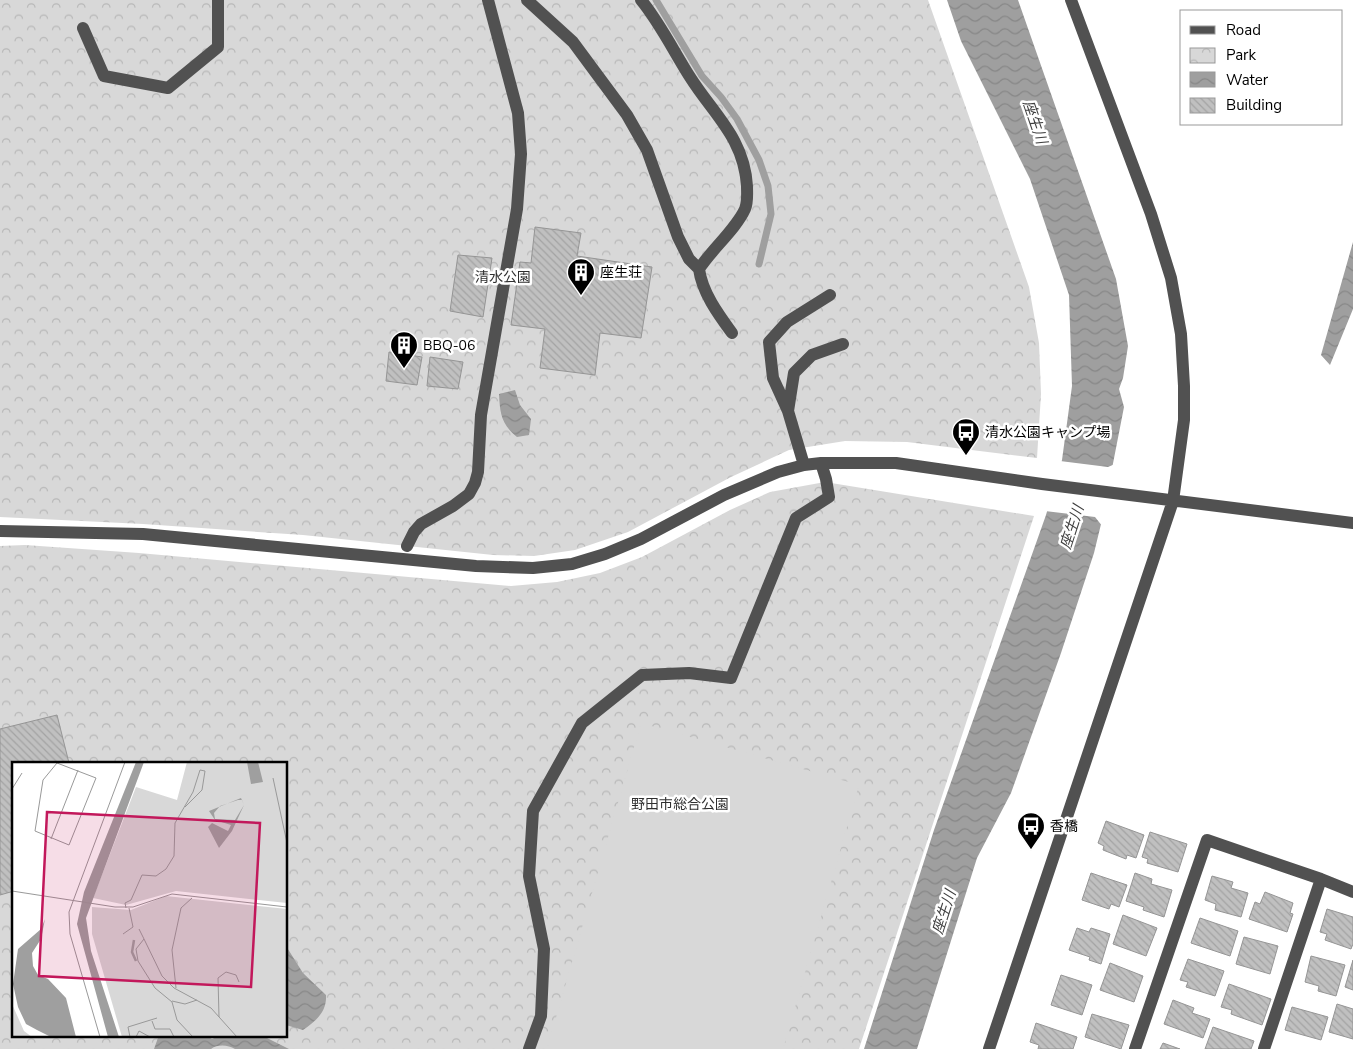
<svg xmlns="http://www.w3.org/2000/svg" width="1353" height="1049" viewBox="0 0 1353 1049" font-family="'Nunito Sans','Noto Sans JP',sans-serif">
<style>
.park{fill:url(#park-crowns);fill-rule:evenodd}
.pitch{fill:#d8d8d8}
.water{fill:url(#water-waves)}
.pier{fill:#fff}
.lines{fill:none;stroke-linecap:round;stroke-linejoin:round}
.stream{stroke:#9f9f9f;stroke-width:7}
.building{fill:url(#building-back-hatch);stroke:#959595}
.minor{stroke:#515151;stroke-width:12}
.labels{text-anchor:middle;stroke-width:5;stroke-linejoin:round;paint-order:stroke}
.poi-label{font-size:14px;fill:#000;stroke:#fff;text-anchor:start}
.park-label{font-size:14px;fill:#2f2f2f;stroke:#fff}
.water-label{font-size:15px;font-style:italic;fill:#404040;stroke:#fff}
.inset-river{fill:none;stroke:#9f9f9f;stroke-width:2.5}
.inset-road{fill:none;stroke:#999;stroke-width:1}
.view{fill:#c2185b;fill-opacity:0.15;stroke:#c2185b;stroke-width:2.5}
.inset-edge{fill:none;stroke:#000;stroke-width:2.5}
</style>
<defs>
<pattern id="park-crowns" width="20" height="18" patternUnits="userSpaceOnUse" patternTransform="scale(1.25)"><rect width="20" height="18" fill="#d8d8d8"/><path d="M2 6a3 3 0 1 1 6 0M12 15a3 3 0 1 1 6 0" fill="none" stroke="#b8b8b8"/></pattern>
<pattern id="water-waves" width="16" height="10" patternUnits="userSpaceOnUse" patternTransform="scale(1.25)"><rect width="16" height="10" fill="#9f9f9f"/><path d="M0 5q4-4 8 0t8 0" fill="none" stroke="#878787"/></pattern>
<pattern id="building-back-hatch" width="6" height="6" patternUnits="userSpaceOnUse" patternTransform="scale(1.25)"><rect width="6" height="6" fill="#c0c0c0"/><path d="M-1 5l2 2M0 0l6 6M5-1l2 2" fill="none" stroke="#a3a3a3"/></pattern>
</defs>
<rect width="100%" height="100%" fill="#fff"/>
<path class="park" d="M0,0H928L1029,287L1039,343L1041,394L1037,458L907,442L845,441L789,450L731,477L628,532L575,550L534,556L493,555L303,535L143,524L0,517Z
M825,482L1034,516L859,1049H0V546L25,545L139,553L511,586L557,582L600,573L642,557L730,510L770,492ZM14,763H286V1035H14Z"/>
<path class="pitch" d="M641,723L859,785L783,1049H547Z"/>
<path class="water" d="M947,0H1018L1116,279L1128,346L1123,378L1119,389L1124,407L1102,520L1094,553L1061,653L1011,793L977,858L917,1049H864L934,830L1046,515L1062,460L1072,386L1069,295L1030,179L961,41Z
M1353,242V309L1330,365L1321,355Z
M515,390L520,405L531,419L529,435L517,437C501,424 500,413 499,394Z
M286,946L303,973L326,995C327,1012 316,1021 303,1030L286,1025Z
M159,1035H206L212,1039L221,1035H261L289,1049H235C228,1045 218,1044 211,1049H154Z"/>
<path class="pier" d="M1060,461L1108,467L1115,464L1103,527L1095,517L1045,511Z"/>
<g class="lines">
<path class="stream" d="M656,0L702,76L721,97L737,119L759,160L768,186L771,214L759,264"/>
</g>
<path class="building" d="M535,227L581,233L577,256L652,267L641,338L600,333L595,375L540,368L545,329L511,325L520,262L531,263Z
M458,255L492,258L483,317L450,311Z
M389,352L422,357L417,385L386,381Z
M430,357L463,362L458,389L427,386Z
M57,715L69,763H14V891L0,895V729Z
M1106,821L1144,835L1136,858L1127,855L1126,859L1103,850L1104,846L1098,843Z
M1150,832L1187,844L1178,872L1147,863L1148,859L1142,857Z
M1091,873L1127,885L1119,907L1111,904L1109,909L1082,900Z
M1135,873L1152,879L1151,884L1172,890L1164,917L1143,910L1144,907L1126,901Z
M1212,876L1233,882L1231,888L1248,893L1241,917L1215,910L1216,904L1205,900Z
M1265,892L1293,903L1290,913L1293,914L1287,932L1249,919L1255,902L1260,904Z
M1327,909L1353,917V944L1351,949L1325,940L1327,934L1320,932Z
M1123,915L1157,928L1146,956L1113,944Z
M1200,918L1238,931L1230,956L1191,943Z
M1077,928L1089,932L1091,928L1110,934L1101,964L1089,960L1090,957L1069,950Z
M1244,937L1278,946L1270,974L1236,964Z
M1311,956L1345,965L1336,996L1318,991L1319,986L1305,982Z
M1188,959L1224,971L1215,996L1186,987L1188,982L1180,980Z
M1353,960V990L1345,987Z
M1110,963L1143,976L1134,1002L1100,990Z
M1061,975L1092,985L1082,1015L1051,1005Z
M1229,984L1271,999L1262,1025L1231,1014L1232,1010L1221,1007Z
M1173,1000L1194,1008L1192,1013L1210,1019L1203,1038L1164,1024Z
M1337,1004L1353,1009V1039L1329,1032Z
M1292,1007L1328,1017L1321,1040L1285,1030Z
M1092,1014L1129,1025L1121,1049L1085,1037Z
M1036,1023L1077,1037L1073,1049H1038L1039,1045L1030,1042Z
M1213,1027L1254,1041L1251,1049H1205Z
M1163,1043L1180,1049H1160Z"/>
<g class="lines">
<path class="minor" d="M527,0L573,42L627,115L647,150L678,237L689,259L699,269
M641,0C660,23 674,52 690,77C714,115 744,138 747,186C747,194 748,202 745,209C736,229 712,249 699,269C702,292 718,314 732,333
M83,28L104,76L168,88L218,47V0
M788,411L794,373L812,355L843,344
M804,465L788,411L773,378L769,342L787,322L830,295
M0,531L143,534L476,566L533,568L572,564L605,554L641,539L724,495L778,472L804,465L821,463H896L1042,484L1353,523
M407,546L414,532L421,524L453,506L469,494L475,483L478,472L481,415L517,209L521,154L518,113L488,0
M529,1049L541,1016L544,949L529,876L533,811L582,723L642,675L689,673L731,678L796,518L829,497L826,479L821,463
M989,1049L1173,501L1184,420V386L1181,334L1171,278L1151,214L1071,0
M1135,1049L1207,840L1321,879L1353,892
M1264,1049L1321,879"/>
</g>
<defs>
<g id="building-pin" transform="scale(1.4375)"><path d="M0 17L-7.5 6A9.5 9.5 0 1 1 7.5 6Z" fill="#000" stroke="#fff"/><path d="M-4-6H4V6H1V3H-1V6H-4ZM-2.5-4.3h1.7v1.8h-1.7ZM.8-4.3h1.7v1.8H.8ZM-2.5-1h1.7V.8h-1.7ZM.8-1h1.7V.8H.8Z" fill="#fff"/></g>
<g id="bus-pin" transform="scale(1.4375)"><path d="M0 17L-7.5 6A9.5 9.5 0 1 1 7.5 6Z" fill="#000" stroke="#fff"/><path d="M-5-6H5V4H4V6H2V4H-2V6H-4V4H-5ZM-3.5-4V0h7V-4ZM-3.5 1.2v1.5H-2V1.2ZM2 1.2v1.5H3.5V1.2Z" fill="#fff"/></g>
</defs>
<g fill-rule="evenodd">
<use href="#building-pin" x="581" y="272"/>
<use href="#building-pin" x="404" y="345"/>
<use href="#bus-pin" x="966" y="432"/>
<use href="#bus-pin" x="1031" y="826"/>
</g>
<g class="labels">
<g class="poi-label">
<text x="600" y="277">座生荘</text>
<text x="423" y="350">BBQ-06</text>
<text x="985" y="437">清水公園キャンプ場</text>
<text x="1050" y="831">香橋</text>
</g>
<g class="park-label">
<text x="503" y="282">清水公園</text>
<text x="680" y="809">野田市総合公園</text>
</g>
<g class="water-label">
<text transform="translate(1035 122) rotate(71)" y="5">座生川</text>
<text transform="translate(1072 527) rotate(-72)" y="5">座生川</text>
<text transform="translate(944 912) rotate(-72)" y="5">座生川</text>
</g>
</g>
<g transform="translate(12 762)">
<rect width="275" height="275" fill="#fff"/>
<path d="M0,242L12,269L20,275H0Z" fill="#d8d8d8"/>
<path d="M175,0H275V141L164,129L114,143L81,136L124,25L165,38ZM154,134L275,147V275H110L80,172V145L119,148Z" fill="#d8d8d8"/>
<path d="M129,43L163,55L145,107L111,95Z" fill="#d8d8d8"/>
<path d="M124,0H132L74,156L79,189L107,275H96L65,162L72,130ZM235,0H246L251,20L239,22ZM229,36L232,43L220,69L207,86L196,65L200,61L216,69L219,63L203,58L197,49ZM226,38H230L232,43L223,58L203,57L202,51L208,44ZM33,157L29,177L20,191L21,204L26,213L36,217L54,236L64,275H39L25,268L14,262L6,245L1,222L6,187L29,167Z" fill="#9f9f9f" fill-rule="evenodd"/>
<path class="inset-river" d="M122,178L120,190L124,199"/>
<path class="inset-road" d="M45,1L84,16L57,83L23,69L31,18ZM261,16L275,81M0,27L10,11M39,77L66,8M0,129L103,145H121L160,132L275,145M114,146L113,141L119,138L130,113L144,114L154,107L162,94L163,61L181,30L188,8L193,9L190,28L173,45M127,167L132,177L124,187L126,199L143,226L160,240L165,258L181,275M111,172L121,165L117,146M132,177L150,214L162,226L199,246L225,275M164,226L160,188L169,146L180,136M160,239L173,242L185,238M207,255L206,216L214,210L224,213L227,220M140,259L143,267H158L162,275M88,275L58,172L57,150L113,0M118,275L116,265L145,256M124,275L127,269L138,275"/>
<path class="view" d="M35,50L248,61L239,225L27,214Z"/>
<rect width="275" height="275" class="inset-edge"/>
</g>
<rect x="1180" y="10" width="162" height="115" fill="#ffffff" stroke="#999999"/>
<rect x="1190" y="26" width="25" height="8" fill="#515151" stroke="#999999"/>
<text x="1226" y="35" font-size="15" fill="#000000">Road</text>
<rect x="1190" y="48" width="25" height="15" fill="url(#park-crowns)" stroke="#999999"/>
<text x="1226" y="60" font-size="15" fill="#000000">Park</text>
<rect x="1190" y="72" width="25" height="15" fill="url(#water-waves)" stroke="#999999"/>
<text x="1226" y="85" font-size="15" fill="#000000">Water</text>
<rect x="1190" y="98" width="25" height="15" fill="url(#building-back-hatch)" stroke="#999999"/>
<text x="1226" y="110" font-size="15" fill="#000000">Building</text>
</svg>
